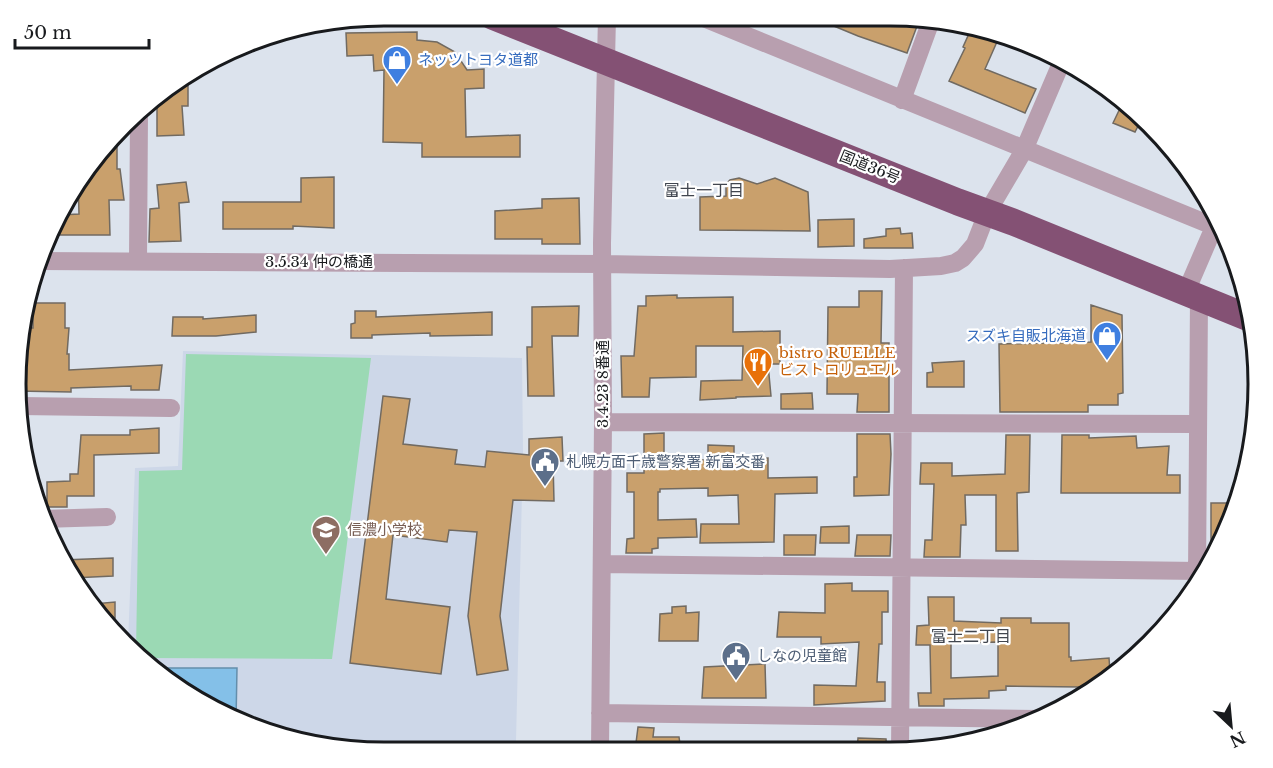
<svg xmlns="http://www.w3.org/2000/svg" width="1273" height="768" viewBox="0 0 1273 768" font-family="'Libre Baskerville','Noto Sans JP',serif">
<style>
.built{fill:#cdd7e8}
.green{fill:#9bd9b4}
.water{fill:#84c0e8;stroke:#648eab;stroke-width:1.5}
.building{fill:#c9a06c;stroke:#716a61;stroke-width:1.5;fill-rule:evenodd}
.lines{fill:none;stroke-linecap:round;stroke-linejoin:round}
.minor{stroke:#b89faf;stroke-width:18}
.highway{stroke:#845174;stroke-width:27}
.labels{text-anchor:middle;stroke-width:4.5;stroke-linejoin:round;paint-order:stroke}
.shop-label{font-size:15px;fill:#366cbe;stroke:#fff;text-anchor:start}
.street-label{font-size:15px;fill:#181a1d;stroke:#fff}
.food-label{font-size:15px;fill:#c56008;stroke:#fff;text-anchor:start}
.service-label{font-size:15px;fill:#4e5e75;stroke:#fff;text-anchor:start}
.education-label{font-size:15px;fill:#785e54;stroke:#fff;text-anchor:start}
.neighbourhood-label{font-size:16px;fill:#41464f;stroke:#fff}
.rim{fill:none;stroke:#181a1d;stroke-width:3}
</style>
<rect width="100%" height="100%" fill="#dce3ed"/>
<path class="built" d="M183,351L522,358L523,452L516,741H301L243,725L160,677L128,643L135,468L178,466Z"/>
<path class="green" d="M186,354L371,358L332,659L142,658L136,652L139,471L182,470Z"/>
<path class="water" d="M152,668H237L236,721L160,677Z"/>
<path class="building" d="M812,17L872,18H920L907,53L858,36Z
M972,27L1000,35L985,69L1036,89L1025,113L949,81L965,48L963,47Z
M417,32V40L437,42L455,52L467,70L484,69V88L465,89L466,137L520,135V157H422V143L383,142L384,70L374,71L373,55L347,56L346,33Z
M169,86H188V106H182L184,135L157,136V106L147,105L160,91Z
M1123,102L1140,122L1135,132L1113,123Z
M117,137V169H120L124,200H109L110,235H50L60,215L79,214L78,178Z
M334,177V228L293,226V229H223V202H301V178Z
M739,178L757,184L775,178L808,192L810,231L700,230V197L726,196V184L730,180Z
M186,182L189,202L179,203L181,241L149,242L150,209L159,208L157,185Z
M579,198L580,244H542V239H495V211L542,208V199Z
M854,219V246L818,247V220Z
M900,228L901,234L912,233L913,248H864V239L886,236V229Z
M859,291H882L881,343H889V412H857L858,394H827L828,307H859Z
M677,295V298L733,297V332L780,331V364H768L771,396L736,397V398L700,400L701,381L742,380L743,346H696V377L650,378L649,397H622L621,356H634L638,306H646V296Z
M33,303H65V328H69L67,354H69V370L162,365L159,390H131V386L71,388V392L16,391L18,367L24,328H33Z
M1091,305L1122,315L1123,393L1118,394V405H1088V412H1000L999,344L1091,342Z
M579,306L578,336H552L554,396H528L527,347H532V307Z
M355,311H376V317L492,312V335L430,336V333L372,335V338H351V324L355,323Z
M256,315V332L216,336H172L173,317H203V319Z
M964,361V387H927V373L933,372L932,363Z
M812,393L813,409H781V394Z
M383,396L410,399L403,444L457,450L455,464L485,467L487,451L529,455V439L562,437L563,461H553L554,501L513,500L500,616L508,670L477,675L468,616L477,532L449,530L447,542L393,535L386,599L450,607L441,674L350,663Z
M159,428V453L94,455V496H67V507H47V482L70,481V474H78L81,435H130V430Z
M664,433V459L708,460V445L734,446V459L768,458V478L817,477V493L775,494L774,542L700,543L701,524H739L738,495L708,496V488L660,489V492H658V520L696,519L697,537L658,538V548L652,549V553H626L627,539L634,538V492H627V473H644V434Z
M857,434H890L891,454L889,495L854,496V477H857Z
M1006,435H1030L1029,492L1017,493L1018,551H996V495H965L966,525H961L960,557H924L925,540H932L934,484H920L921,463H952V476L1005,474Z
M1062,435H1089V438L1136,436L1137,448L1169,446L1167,475H1180V493H1061Z
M1211,503H1234L1211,549Z
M849,526V543H820L821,527Z
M784,535H816L815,555H784Z
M857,535H891L890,556H855Z
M113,558V576L72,578L63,560Z
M852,583V591H888V612H882V644H879L877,682H885V701L814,705V685L856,686L859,642L821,644V637H777L779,612L825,613V584Z
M928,597H954V621L1001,623V618H1031V623H1069V657H1071V661L1109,658L1110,672L1080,698V687L1006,686V690L989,691V698L944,699V706H919L918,693H931L930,645H916L917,626L929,625ZM998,642V676L951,678V643Z
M115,602V618L105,619L92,604Z
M686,606V613L699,612L698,641H659L660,614L672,613V607Z
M765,664L766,698H702L704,667Z
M638,727L654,728L653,737H679L681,751H635Z
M858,738L886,739L887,752H857Z"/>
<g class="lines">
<path class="minor" d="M701,17L1218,228
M902,100L932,18
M37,261L602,264L890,269L941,266L955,263L963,258L975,244L987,213L1024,150L1062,61
M138,261L139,113
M1186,292L1214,227
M19,406L171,408
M603,422L1198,424
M42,519L107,517
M602,564L1200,571
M1197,577L1199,298
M600,713L1039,719
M600,751L603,422L602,243L607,16
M900,752L904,268"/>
<path class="highway" d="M492,16L958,202L1013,222L1249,318"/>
</g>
<defs>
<g id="shop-pin" transform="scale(1.5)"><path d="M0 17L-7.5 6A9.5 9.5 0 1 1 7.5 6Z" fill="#3f7fe0" stroke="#fff"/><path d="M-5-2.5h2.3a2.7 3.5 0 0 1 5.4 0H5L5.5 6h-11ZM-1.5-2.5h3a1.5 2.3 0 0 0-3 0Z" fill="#fff"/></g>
<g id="restaurant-pin" transform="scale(1.5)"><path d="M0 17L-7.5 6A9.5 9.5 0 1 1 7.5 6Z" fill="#e8710a" stroke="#fff"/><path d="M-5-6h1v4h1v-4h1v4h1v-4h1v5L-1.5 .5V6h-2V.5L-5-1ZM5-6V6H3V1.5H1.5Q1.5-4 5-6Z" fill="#fff"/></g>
<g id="civic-pin" transform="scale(1.5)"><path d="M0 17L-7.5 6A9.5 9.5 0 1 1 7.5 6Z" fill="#5c6f8a" stroke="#fff"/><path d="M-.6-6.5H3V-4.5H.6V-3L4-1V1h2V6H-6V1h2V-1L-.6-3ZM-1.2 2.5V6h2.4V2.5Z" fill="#fff"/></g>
<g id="school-pin" transform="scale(1.5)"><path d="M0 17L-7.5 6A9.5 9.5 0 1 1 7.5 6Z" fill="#8d6e63" stroke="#fff"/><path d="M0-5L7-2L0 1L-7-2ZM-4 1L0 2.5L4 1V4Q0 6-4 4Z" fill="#fff"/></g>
</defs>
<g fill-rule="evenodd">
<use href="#shop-pin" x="397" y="60"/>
<use href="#shop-pin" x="1107" y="336"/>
<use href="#restaurant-pin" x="758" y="362"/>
<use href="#civic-pin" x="545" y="462"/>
<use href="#school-pin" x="326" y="530"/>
<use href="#civic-pin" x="736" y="656"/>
</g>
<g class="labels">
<g class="shop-label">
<text x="418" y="65">ネッツトヨタ道都</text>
<text x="1086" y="341" text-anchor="end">スズキ自販北海道</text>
</g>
<g class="street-label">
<text transform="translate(870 167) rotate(22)" y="5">国道36号</text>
<text x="319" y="267">3.5.34 仲の橋通</text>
<text transform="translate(603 384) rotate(-90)" y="5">3.4.23 8番通</text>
</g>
<g class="food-label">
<text x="779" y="358">bistro RUELLE<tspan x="779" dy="17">ビストロリュエル</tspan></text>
</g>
<g class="service-label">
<text x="566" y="467">札幌方面千歳警察署 新富交番</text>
<text x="757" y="661">しなの児童館</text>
</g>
<g class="education-label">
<text x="347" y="535">信濃小学校</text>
</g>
<g class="neighbourhood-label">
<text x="704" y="196">富士一丁目</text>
<text x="971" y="642">富士二丁目</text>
</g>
</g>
<path d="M0 0H1273V768H0ZM384 26H890A358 358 0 0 1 1248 384V384A358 358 0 0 1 890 742H384A358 358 0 0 1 26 384V384A358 358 0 0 1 384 26Z" fill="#fff" fill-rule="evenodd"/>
<path class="rim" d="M384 26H890A358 358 0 0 1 1248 384V384A358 358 0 0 1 890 742H384A358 358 0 0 1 26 384V384A358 358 0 0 1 384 26Z"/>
<g transform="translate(1231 726) rotate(154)" stroke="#ffffff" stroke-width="4.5" paint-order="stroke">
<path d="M0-4.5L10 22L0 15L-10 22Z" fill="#181a1d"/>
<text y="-9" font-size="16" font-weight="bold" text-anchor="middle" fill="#181a1d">N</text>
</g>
<path d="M15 39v9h134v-9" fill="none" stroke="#181a1d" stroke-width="3"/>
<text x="24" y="39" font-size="18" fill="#181a1d" stroke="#ffffff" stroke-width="4.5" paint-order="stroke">50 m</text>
</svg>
